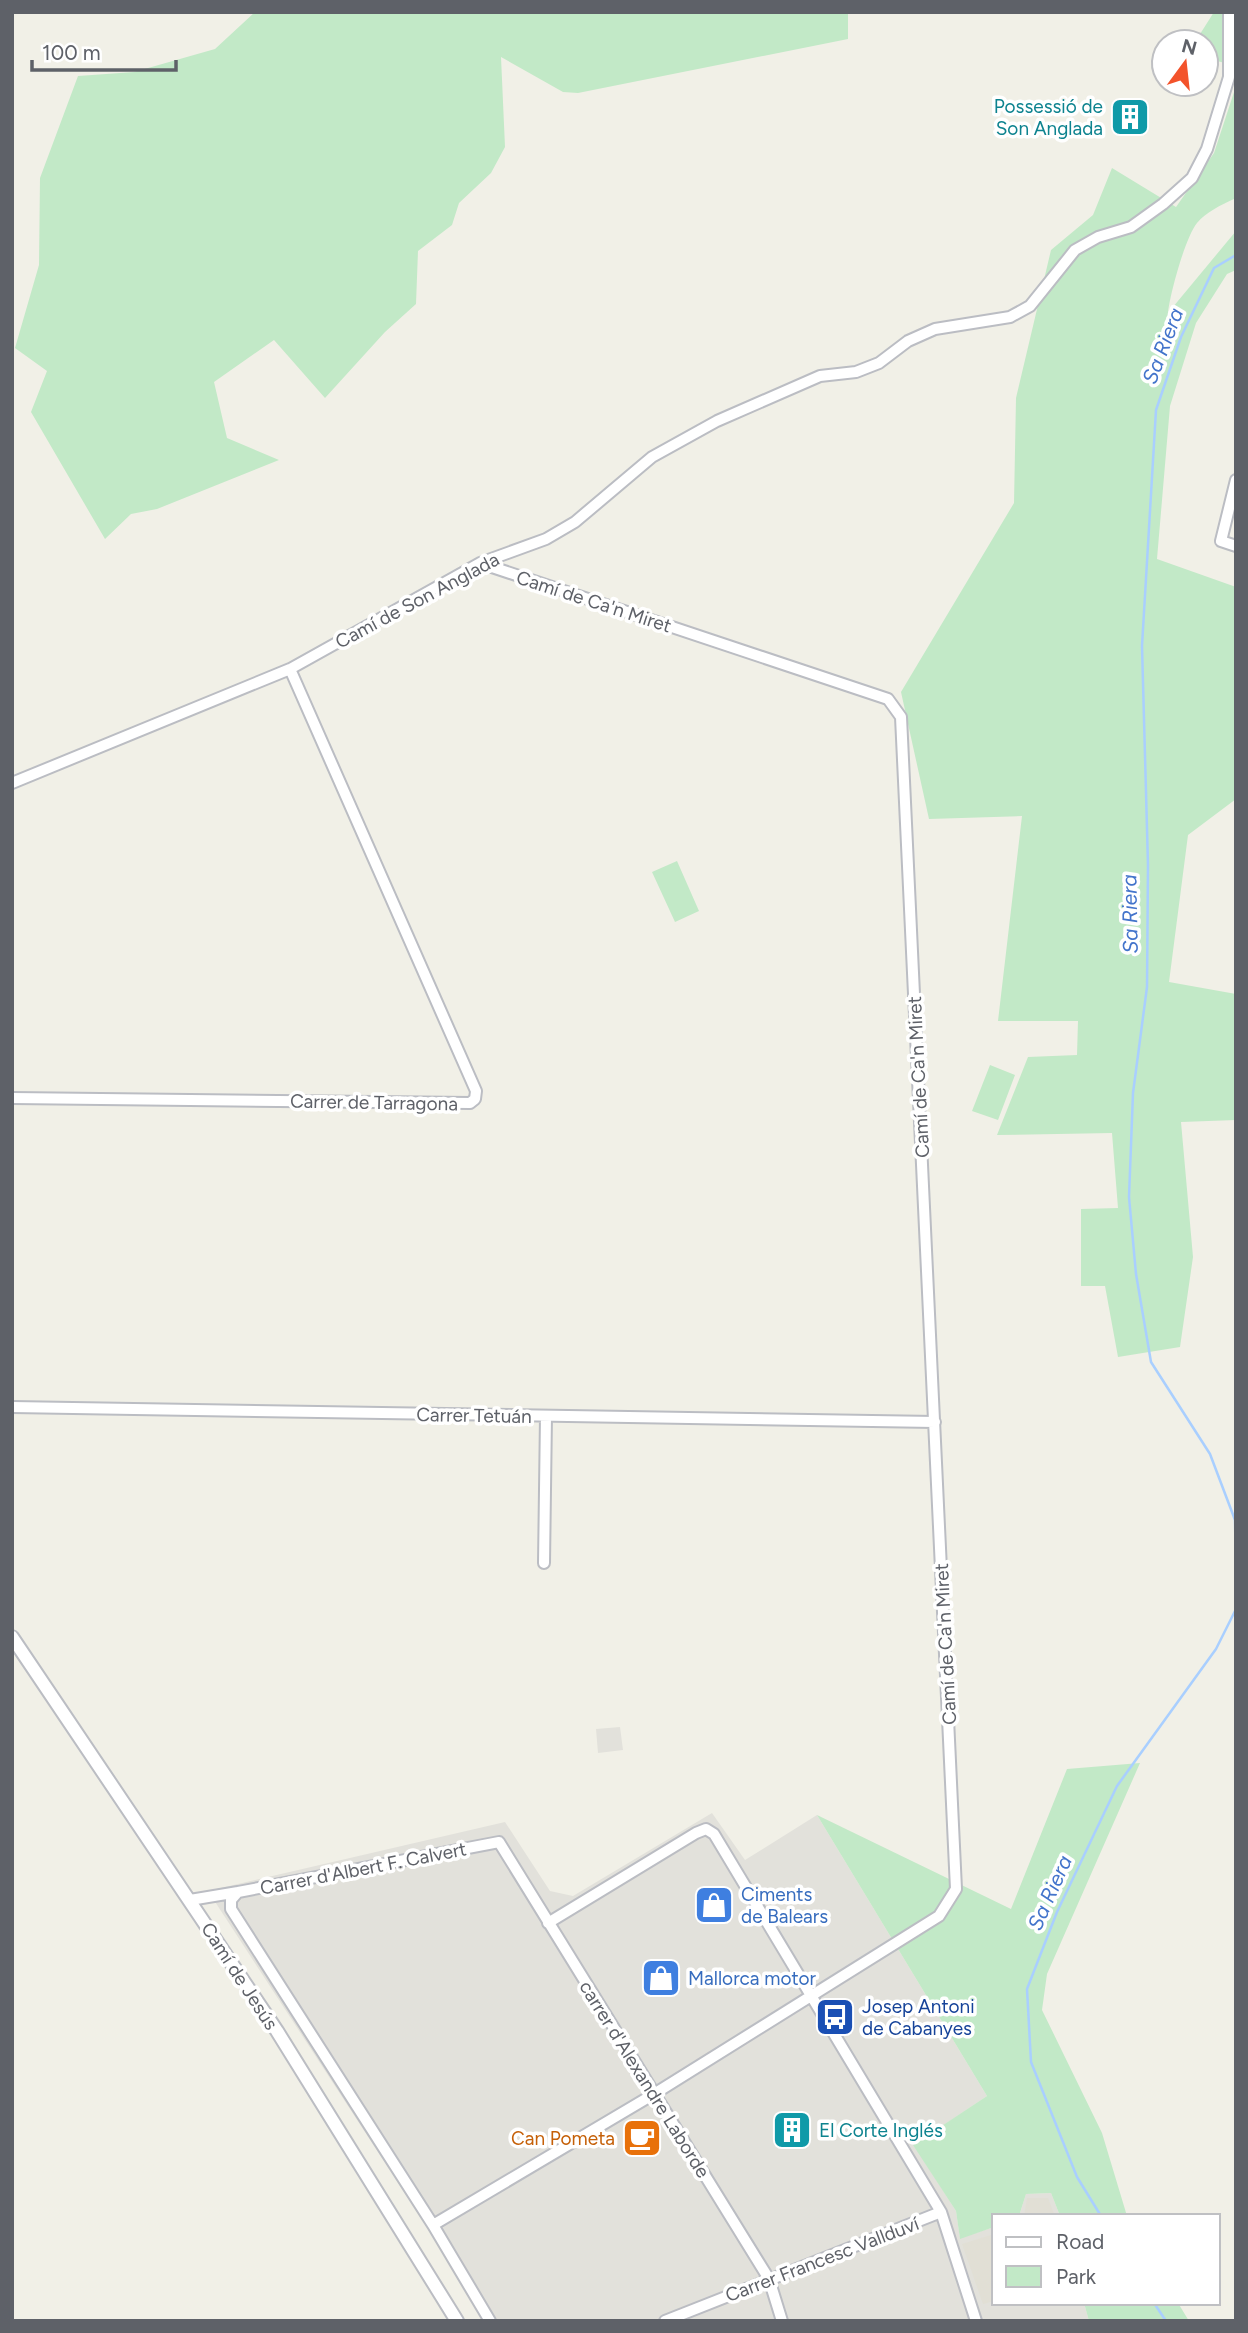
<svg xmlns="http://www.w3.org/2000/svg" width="1248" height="2333" viewBox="0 0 1248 2333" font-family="Figtree,sans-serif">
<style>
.industrial{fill:#e2e1db}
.education{fill:#e1dfd5}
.green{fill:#c2e9c7}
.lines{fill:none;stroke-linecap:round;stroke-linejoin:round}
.stream{stroke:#a9cfff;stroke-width:2.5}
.minor-casing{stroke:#bbbdc3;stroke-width:14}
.tertiary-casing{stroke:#bbbdc3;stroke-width:16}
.minor{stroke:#fff;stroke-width:10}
.tertiary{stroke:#fff;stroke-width:12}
.labels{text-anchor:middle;stroke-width:7;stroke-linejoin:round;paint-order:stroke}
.culture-label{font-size:19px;fill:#0d838f;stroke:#fff;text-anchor:end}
.street-label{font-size:19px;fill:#5e6168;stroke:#fff}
.shop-label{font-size:19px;fill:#366cbe;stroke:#fff;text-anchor:start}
.transit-label{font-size:19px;fill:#164399;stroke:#fff;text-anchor:start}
.food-label{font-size:19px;fill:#c56008;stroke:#fff;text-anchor:end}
.water-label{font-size:21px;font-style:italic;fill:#4374cb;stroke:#fff}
</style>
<rect width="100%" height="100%" fill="#f1f0e7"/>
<path class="industrial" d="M620,1727L623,1750L598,1753L596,1729Z
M712,1813L745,1860L817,1815L987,2096L914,2145L956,2211L960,2238L994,2227V2303H1084L1089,2321H488L208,1891L505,1822L550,1891L573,1896Z
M1051,2193L1060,2216H1019L1026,2194Z"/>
<path class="education" d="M1027,2198H1048L1055,2216H1024Z
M994,2234V2301L983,2304L962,2244Z"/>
<path class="green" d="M255,12H848V39L578,93L563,92L501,57L505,147L491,173L459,203L452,225L418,251L416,304L385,332L325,398L274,340L214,382L227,438L279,460L157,509L131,514L105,539L31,412L47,371L15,348L39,265L40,178L78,76L134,72L215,49Z
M1214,12H1236V66L1206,58V42H1195Z
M1236,86L1234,199C1221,205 1206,212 1197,223C1185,238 1170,294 1168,313L1236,231V270L1227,274L1196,323L1170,406L1157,559L1236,587V799L1188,835L1169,982L1236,994V1120L1181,1122L1193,1257L1180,1347L1118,1357L1105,1286H1081V1209L1118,1208L1112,1133L997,1135L1028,1057L1077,1055L1078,1021H998L1022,816L929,819L901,692L1014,503L1016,398L1051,250L1093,215L1112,168L1176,207L1214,153Z
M677,861L699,911L675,922L652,872Z
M990,1065L1015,1075L998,1120L972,1111Z
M1140,1763L1047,1974L1042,2010L1102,2133L1127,2216H1060L1051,2193L1026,2194L1019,2216H994V2227L960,2239L956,2211L913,2145L987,2096L817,1815L1011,1909L1067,1769Z
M1084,2303H1178L1189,2321H1089Z"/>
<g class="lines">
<path class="stream" d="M1236,255L1214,268L1181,337L1156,410L1142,646L1148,865L1147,987L1133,1093L1129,1197L1136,1274L1151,1362L1210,1454L1235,1520L1236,1573
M1101,2216L1077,2177L1031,2062L1027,1989L1057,1912L1117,1786L1216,1649L1236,1609
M1154,2303L1166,2321"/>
<g class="minor-casing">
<path id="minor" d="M1236,480L1221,541L1236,546
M12,783L290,669L480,563L546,539L575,522L652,457L717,421L820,376L856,372L879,363L908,341L935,329L1010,317L1030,306L1075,250L1098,237L1131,227L1163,204L1192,178L1207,149L1229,77V12
M12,1098L470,1103L475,1099L476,1091L290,669
M12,1407L935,1422
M544,1563L546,1416
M190,1900L238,1892
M548,1923L696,1833L706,1829L714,1834L941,2212L976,2321
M433,2225L654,2094L939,1916L956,1889L901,717L888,699L480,563
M490,2321L433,2225L231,1909V1900L238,1892L499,1842L769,2279L782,2321
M665,2321L941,2212"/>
</g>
<g class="tertiary-casing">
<path id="tertiary" d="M12,1637L277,2031L457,2321"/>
</g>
<use href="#minor" class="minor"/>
<use href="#tertiary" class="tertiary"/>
</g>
<defs>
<g id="building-square" transform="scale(2.0125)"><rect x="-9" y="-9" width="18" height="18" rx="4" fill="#0f9aa8" stroke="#fff"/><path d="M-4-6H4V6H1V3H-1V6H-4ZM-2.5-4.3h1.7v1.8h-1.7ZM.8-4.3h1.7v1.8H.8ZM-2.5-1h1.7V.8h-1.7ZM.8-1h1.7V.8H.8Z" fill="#fff"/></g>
<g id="shop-square" transform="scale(2.0125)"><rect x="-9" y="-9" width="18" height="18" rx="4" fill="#3f7fe0" stroke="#fff"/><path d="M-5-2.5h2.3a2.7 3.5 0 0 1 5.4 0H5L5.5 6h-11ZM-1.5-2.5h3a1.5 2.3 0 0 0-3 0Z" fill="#fff"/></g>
<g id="bus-square" transform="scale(2.0125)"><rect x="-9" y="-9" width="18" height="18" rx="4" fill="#1a4fb4" stroke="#fff"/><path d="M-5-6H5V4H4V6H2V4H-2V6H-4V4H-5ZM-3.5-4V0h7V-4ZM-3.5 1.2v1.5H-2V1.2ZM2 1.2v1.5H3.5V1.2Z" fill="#fff"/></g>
<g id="cafe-square" transform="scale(2.0125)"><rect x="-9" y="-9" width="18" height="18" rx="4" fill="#e8710a" stroke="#fff"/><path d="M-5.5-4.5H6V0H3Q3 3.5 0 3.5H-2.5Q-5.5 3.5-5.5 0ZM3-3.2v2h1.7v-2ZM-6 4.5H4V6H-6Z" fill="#fff"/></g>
</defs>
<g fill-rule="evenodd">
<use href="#building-square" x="1130" y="117"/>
<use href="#shop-square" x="714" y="1905"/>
<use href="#shop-square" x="661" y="1978"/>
<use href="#bus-square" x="835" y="2017"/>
<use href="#building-square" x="792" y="2130"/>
<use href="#cafe-square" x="642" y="2138"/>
</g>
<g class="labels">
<g class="culture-label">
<text x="1103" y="113">Possessió de<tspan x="1103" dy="22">Son Anglada</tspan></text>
<text x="819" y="2137" text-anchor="start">El Corte Inglés</text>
</g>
<g class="street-label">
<text transform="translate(417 600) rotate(-28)" y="7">Camí de Son Anglada</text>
<text transform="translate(594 601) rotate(18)" y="7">Camí de Ca'n Miret</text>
<text transform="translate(918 1077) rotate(-93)" y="7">Camí de Ca'n Miret</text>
<text transform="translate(374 1102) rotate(1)" y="7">Carrer de Tarragona</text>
<text transform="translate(474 1415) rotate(1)" y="7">Carrer Tetuán</text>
<text transform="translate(945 1644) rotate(-93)" y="7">Camí de Ca'n Miret</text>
<text transform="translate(363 1868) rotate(-11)" y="7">Carrer d'Albert F. Calvert</text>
<text transform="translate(240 1976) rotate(57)" y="7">Camí de Jesús</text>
<text transform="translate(645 2079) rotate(58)" y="7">carrer d'Alexandre Laborde</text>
<text transform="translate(822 2259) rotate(-21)" y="7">Carrer Francesc Vallduví</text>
</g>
<g class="shop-label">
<text x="741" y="1901">Ciments<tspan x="741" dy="22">de Balears</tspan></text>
<text x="688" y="1985">Mallorca motor</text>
</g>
<g class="transit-label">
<text x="862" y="2013">Josep Antoni<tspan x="862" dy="22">de Cabanyes</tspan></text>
</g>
<g class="food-label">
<text x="615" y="2145">Can Pometa</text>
</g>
<g class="water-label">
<text transform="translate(1163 346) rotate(-69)" y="7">Sa Riera</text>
<text transform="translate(1130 914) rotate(-91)" y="7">Sa Riera</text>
<text transform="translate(1050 1893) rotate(-66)" y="7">Sa Riera</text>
</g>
</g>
<rect width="1248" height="2333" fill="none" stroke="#5e6168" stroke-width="28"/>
<rect x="992" y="2214" width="228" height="91" fill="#ffffff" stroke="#bfc0c3" stroke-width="2"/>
<rect x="1006" y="2237" width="35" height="10" fill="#ffffff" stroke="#bfc0c3" stroke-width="2"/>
<text x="1056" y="2249" font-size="21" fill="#5e6168">Road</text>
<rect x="1006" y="2266" width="35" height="21" fill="#c2e9c7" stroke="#bfc0c3" stroke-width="2"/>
<text x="1056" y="2284" font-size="21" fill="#5e6168">Park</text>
<g transform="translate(1185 63) rotate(15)"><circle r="33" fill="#ffffff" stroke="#bfc0c3" stroke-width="2"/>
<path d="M0-5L12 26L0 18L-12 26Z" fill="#f3532b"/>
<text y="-10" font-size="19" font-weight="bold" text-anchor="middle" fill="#5e6168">N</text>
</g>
<path d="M32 60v10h144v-10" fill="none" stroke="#5e6168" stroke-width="3.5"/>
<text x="42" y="60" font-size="21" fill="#5e6168" stroke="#ffffff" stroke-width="5" paint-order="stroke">100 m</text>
</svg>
